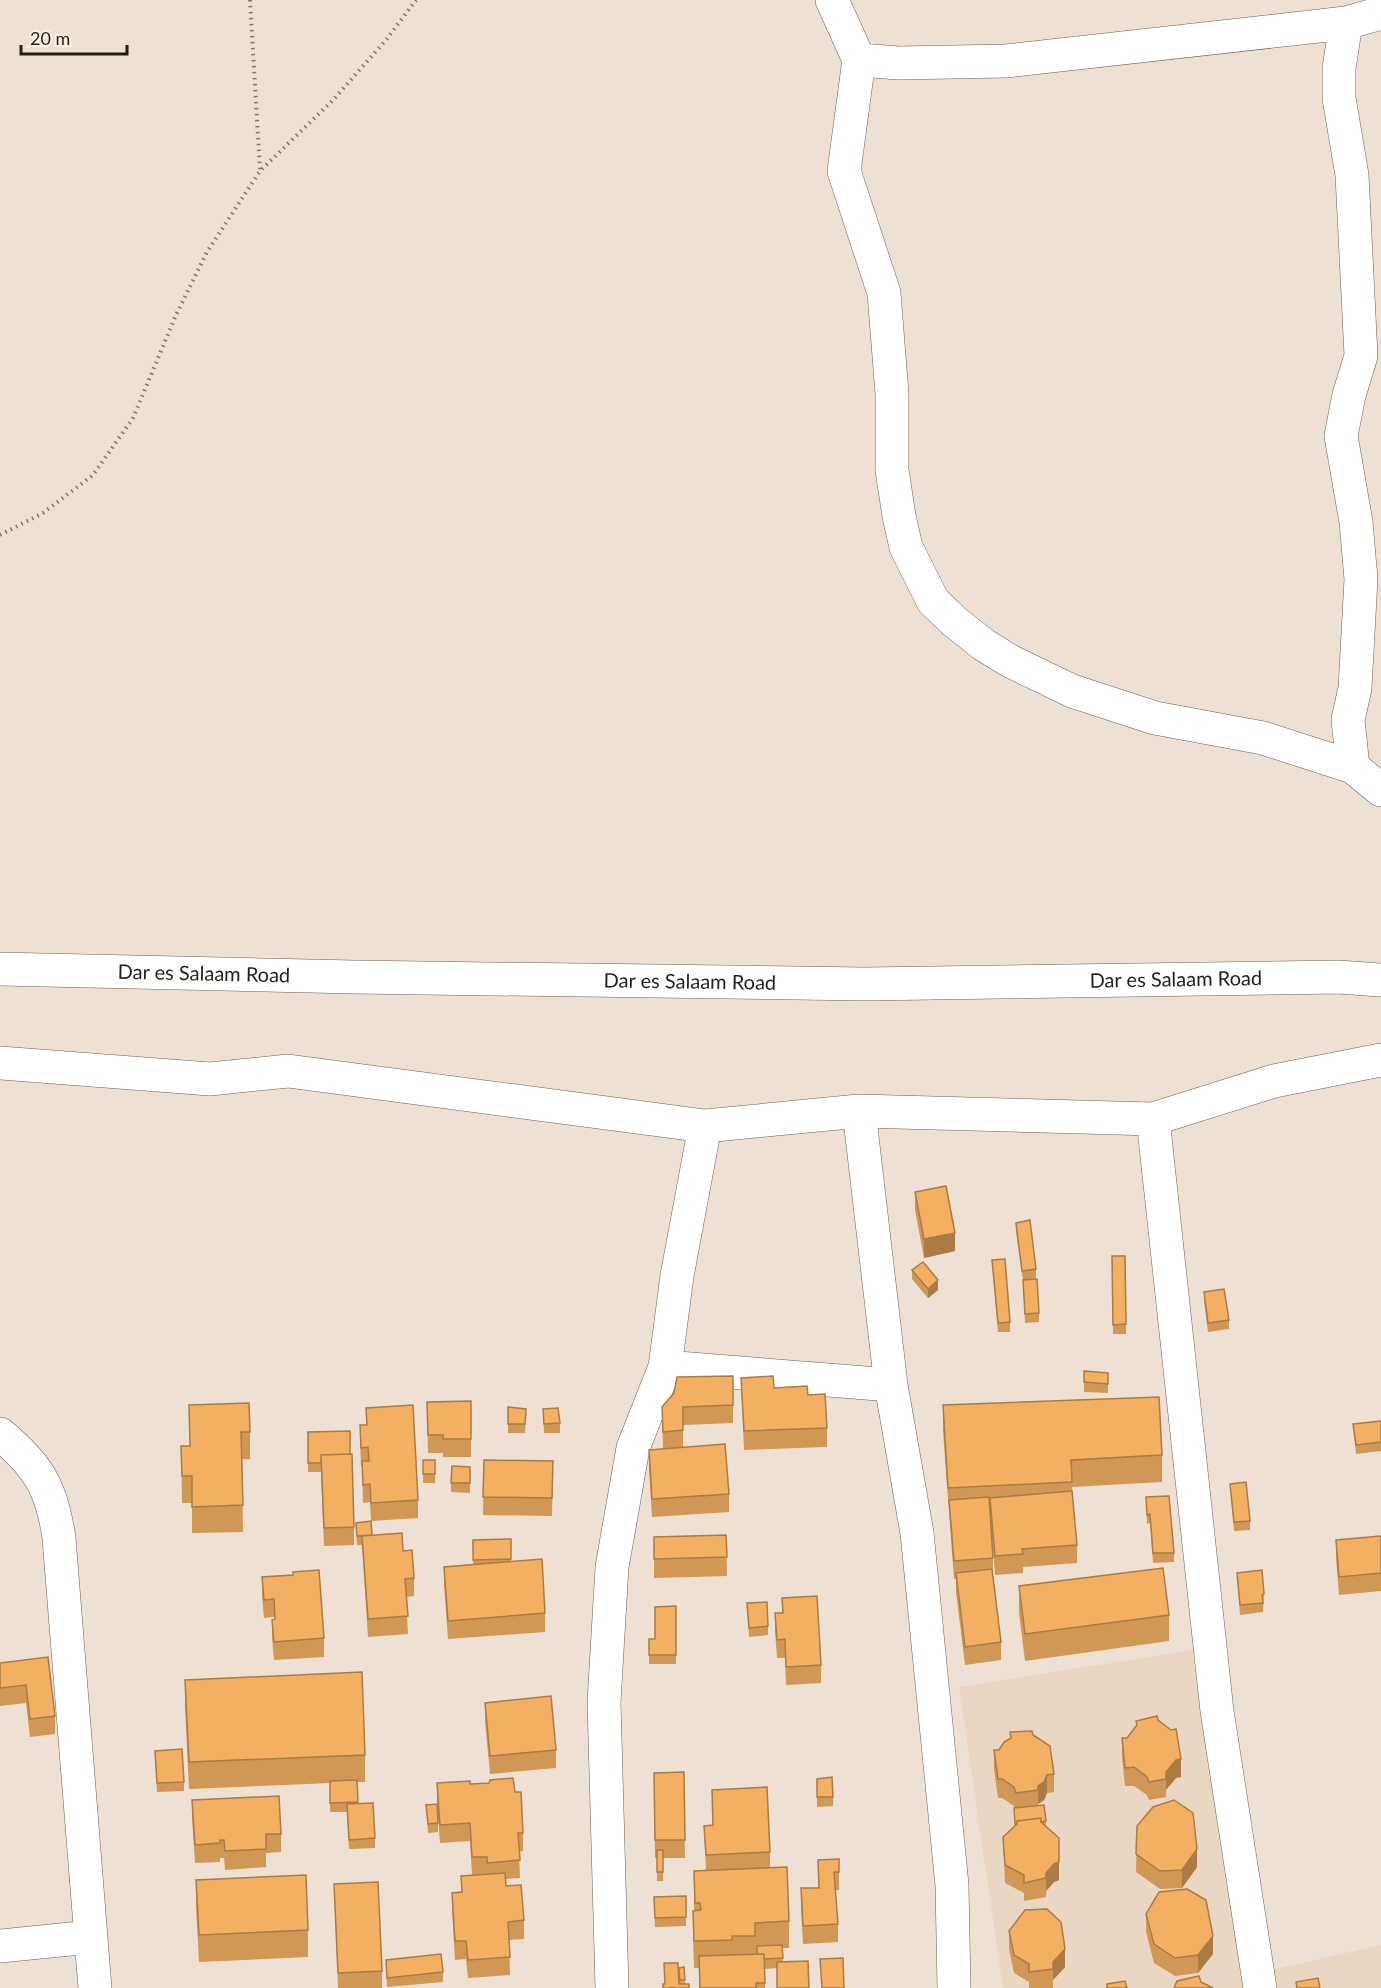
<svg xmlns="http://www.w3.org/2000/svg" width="1381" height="1988" viewBox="0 0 1381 1988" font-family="Lato,sans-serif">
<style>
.built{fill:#ead7c3}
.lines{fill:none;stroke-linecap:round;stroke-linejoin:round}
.street-casing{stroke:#6c6054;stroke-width:34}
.highway-casing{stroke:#6c6054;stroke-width:34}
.path{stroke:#7f776e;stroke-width:4;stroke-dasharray:1.5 4.5;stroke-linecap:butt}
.street{stroke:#fff;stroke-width:33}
.highway{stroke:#fff;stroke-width:33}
.wall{fill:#d19755}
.shaded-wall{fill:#aa7b45}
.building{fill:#f3b063;stroke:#aa7b45;stroke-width:1.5}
.labels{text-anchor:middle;stroke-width:4.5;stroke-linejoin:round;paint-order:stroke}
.street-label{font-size:20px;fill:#231e19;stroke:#fceee0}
</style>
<rect width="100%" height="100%" fill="#eee1d3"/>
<path class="built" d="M1192,1650L1250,1988H1003L959,1687Z
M1381,1945V1988H1264L1262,1972Z"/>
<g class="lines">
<g class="street-casing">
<path id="street" d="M832,0L859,60L844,171L884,293L892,394V470L899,516L906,547L933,601L955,622L984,645L1010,661L1072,691L1155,718L1263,738L1353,767L1381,790
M1346,23L1339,68V98L1352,175L1361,356L1349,395L1341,436L1356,522L1361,579L1355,688L1348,720L1353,767
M859,60L899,63L1006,61L1346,23L1381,13
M0,1063L210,1079L288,1071L705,1126
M1153,1119L1217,1711L1260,1988
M665,1367L891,1385
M0,1434C39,1466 52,1489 59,1538L95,1988
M0,1946L90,1937
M612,1988L604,1702L612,1567L633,1448L665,1367L677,1276L705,1126L859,1111
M954,1988L952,1885L917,1533L891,1385L859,1111L1153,1119L1274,1081L1381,1060"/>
</g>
<g class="highway-casing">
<g id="highway">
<path id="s1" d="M0,969L354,977L865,984L1338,977L1381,980"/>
</g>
</g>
<path class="path" d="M250,0L260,170
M0,535L43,513L93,475L133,418L176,315L207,252L260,171L333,100L386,40L416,0"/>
<use href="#street" class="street"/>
<use href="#highway" class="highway"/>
</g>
<path class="wall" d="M915,1192L955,1251L924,1258L915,1210Z
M1016,1223L1036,1269V1278L1027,1280L1039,1313V1322L1025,1323L1023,1280L1016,1232Z
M1112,1256H1125L1126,1334H1113Z
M992,1260L1010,1322V1332H998Z
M912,1270L938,1290L928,1298L912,1279Z
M1204,1292L1229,1320V1329L1208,1332L1204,1301Z
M1084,1371L1108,1373V1393L1084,1392Z
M733,1376V1423L683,1425V1448L729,1494V1512L652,1517L649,1468V1450L663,1449L662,1407Z
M741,1378L774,1388L808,1395L827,1428V1447L744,1450Z
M471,1401V1457H443V1453H428L427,1402Z
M189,1405L250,1432V1459H242L243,1532L192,1533V1503H182L181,1446H190Z
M943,1405L1162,1455V1482L1072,1487L1077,1545V1563L1023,1567V1573L995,1575L990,1513L993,1558V1576L1001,1642V1660L965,1665L956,1592V1579H954L943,1431Z
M508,1407L526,1409L525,1433H508Z
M366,1408L418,1500V1518L371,1521L372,1535L403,1551L414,1578V1596L406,1597L408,1634L368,1637L362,1545H357L356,1532V1523L371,1521L370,1502L363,1503L362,1466H361L360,1443V1425H366Z
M543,1409L560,1423V1433H544Z
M1381,1421V1451L1356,1454L1353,1424Z
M308,1432L354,1527V1545L324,1546L321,1472H308Z
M423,1460H435V1483H423Z
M484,1460L553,1461L552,1516L483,1515Z
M470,1467V1493L451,1492V1483Z
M1230,1484L1250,1521V1530L1234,1531Z
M1146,1497L1174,1553V1562L1153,1563L1150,1523L1147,1524Z
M726,1535L727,1576L654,1578V1537Z
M1381,1536V1591L1339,1595L1336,1558V1540Z
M511,1539V1561L545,1613V1632L448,1639L444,1585V1567L473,1564V1540Z
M1237,1573L1264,1594L1263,1612L1240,1615Z
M262,1577L324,1638V1657L274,1660L272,1638V1620H274V1617L264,1618L262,1595Z
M1019,1586L1169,1615V1641L1025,1661L1019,1613Z
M782,1598L821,1665V1683L786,1685L785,1658H777L775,1631V1613H782Z
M747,1603L768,1626V1635L749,1637Z
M676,1606V1664H649V1655L655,1639Z
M48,1657L55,1716V1734L30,1737L26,1703L0,1706V1663Z
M185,1680L365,1755V1782H357L358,1803L375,1838V1848L349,1849L347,1812H330V1783L189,1789L185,1706Z
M485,1703L556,1750V1768L490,1774L485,1721Z
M1136,1721L1181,1777L1176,1778L1166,1790V1797L1149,1800L1147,1795L1134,1786H1125L1122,1757V1738H1127L1136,1726Z
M1033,1735L1054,1774V1792L1047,1793L1044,1800L1038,1804V1806L1046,1821V1827L1059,1880L1054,1882L1046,1891V1897L1024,1901V1893L1005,1883L1003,1837L1015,1826L1014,1808H1015L1014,1806L1002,1798H998L994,1769V1750H999Z
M155,1751L184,1782V1791L157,1792Z
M684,1772L685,1858H663V1881H657V1858H655L654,1773Z
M817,1779L833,1797V1806L817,1807Z
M437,1783L470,1784L515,1792L523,1833V1851L519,1852L520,1878L506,1879V1886L524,1920V1939L509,1940L510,1975L468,1978L466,1959L455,1960L452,1911V1893L461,1892V1876L472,1875L470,1841L440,1843L437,1801Z
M712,1790L770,1852V1868L789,1921V1948H782L783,1962L809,1988H777V1968L765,1969V1988H699V1968H694L693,1938V1911H694V1871H706L704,1826L713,1825Z
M192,1800L281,1834V1852L266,1853V1867L225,1870L224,1858H220V1862L195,1863L192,1819Z
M426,1805L438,1823V1832L428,1833Z
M1137,1826L1197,1867L1182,1888L1160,1889L1136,1872Z
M818,1860L839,1872V1890H835L838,1924V1942L803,1944L801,1907V1888H818Z
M196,1880L308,1930V1957L199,1962L196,1907Z
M334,1884L382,1971V1988H338Z
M686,1896V1926L655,1927L654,1897Z
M1146,1914L1213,1954L1198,1973L1175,1976L1154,1963L1146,1932Z
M1009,1931L1065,1967L1053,1980V1988H1029V1982L1014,1973L1009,1949Z
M386,1960L443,1972V1982L387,1987Z
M684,1967L685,1984H679V1968Z"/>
<path class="shaded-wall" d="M955,1233V1251L924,1258V1239Z
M938,1280V1290L928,1298V1289Z
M1181,1759V1777L1176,1778L1166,1790V1772L1176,1760Z
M1047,1775V1793L1044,1800L1038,1804V1786Z
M1197,1849V1867L1182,1888V1870Z
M1059,1862V1880L1054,1882L1046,1891V1897V1873L1054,1864Z
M1213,1936V1954L1198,1973V1955Z
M1065,1949V1967L1053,1980V1988V1962Z"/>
<path class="building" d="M946,1186L955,1233L924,1239L915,1192Z
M1030,1220L1036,1269L1022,1271L1016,1223Z
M1112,1256H1125L1126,1324L1113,1325Z
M1005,1259L1010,1322L998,1323L992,1260Z
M923,1262L938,1280L928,1289L912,1270Z
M1037,1279L1039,1313L1025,1314L1023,1280Z
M1224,1289L1229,1320L1208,1323L1204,1292Z
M1084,1371L1108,1373V1384L1084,1382Z
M733,1376V1405L683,1407V1430L663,1432L662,1407L674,1393L677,1377Z
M773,1376L774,1388L807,1386L808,1395L825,1394L827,1428L744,1431L741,1378Z
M1159,1397L1162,1455L1071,1460L1072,1482L948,1488L943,1405Z
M471,1401V1439H443V1435H428L427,1402Z
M249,1403L250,1432H241L243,1505L192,1507V1476H182L181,1446H190L189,1405Z
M413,1405L418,1500L371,1503L370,1484L363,1485L362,1461H369L368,1447L361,1448L360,1425H367L366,1408Z
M508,1407L526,1409L525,1424H508Z
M558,1408L560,1423L544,1424L543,1409Z
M1381,1421V1442L1356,1445L1353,1424Z
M350,1431V1454L321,1455V1463H308V1432Z
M725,1444L729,1494L652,1499L649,1450Z
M352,1454L354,1527L324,1528L321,1455Z
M423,1460H435V1474H423Z
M484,1460L553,1461L552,1498L483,1497Z
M452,1466L470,1467V1483H451Z
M1246,1482L1250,1521L1234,1522L1230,1484Z
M1072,1491L1077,1545L1022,1549L1023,1554L995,1556L990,1498Z
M1169,1496L1174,1553H1153L1150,1514L1147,1515L1146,1497Z
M989,1497L993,1558L954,1561L949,1500Z
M371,1521L372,1535L357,1536L356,1523Z
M402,1533L403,1551L412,1550L414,1578L405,1579L408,1616L368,1619L362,1536Z
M726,1535L727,1557L654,1559V1537Z
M1381,1536V1573L1339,1577L1336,1540Z
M511,1539V1559L473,1560V1540Z
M542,1559L545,1613L448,1621L444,1567Z
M1163,1568L1169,1615L1025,1634L1019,1586Z
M992,1569L1001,1642L965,1647L956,1573Z
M319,1570L324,1638L274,1642L272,1620L275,1619L274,1599L264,1600L262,1577L293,1575V1572Z
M1262,1570L1264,1594L1262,1595L1263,1603L1240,1605L1237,1573Z
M817,1596L821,1665L786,1667L785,1639L777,1640L775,1613H783L782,1598Z
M767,1602L768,1626L749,1628L747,1603Z
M676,1606V1655H649V1639H655V1607Z
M48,1657L55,1716L30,1719L26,1685L0,1688V1663Z
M362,1672L365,1755L189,1762L185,1680Z
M551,1696L556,1750L490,1756L485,1703Z
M1157,1716L1158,1720L1171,1730L1176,1729L1181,1759L1176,1760L1166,1772V1779L1149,1782L1147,1777L1134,1767L1125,1768L1122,1738H1127L1137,1725L1136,1721Z
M1032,1731L1033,1735L1050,1746L1054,1774L1047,1775L1044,1782L1038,1786V1790L1016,1793L1014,1787L1002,1779H998L994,1750H999L1004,1742L1011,1738L1010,1732Z
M182,1749L184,1782L157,1783L155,1751Z
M684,1772L685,1840H655L654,1773Z
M832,1777L833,1797H817V1779Z
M513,1778L515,1792H521L523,1833H518L520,1860L487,1863V1857H472L470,1823L440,1825L437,1783L470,1781V1784L489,1783L490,1780Z
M357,1780L358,1802L330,1803V1781Z
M767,1787L770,1852L706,1855L704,1826L713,1825L712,1790Z
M279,1796L281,1834H266V1849L225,1851L224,1840H220V1843L195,1845L192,1800Z
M1174,1800L1193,1813L1197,1849L1182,1870L1160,1871L1136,1854L1137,1826L1153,1807Z
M373,1803L375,1838L349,1840L347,1804Z
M437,1804L438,1823L428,1824L426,1805Z
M1044,1805L1046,1821L1041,1822V1818L1017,1821V1824H1015L1014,1808Z
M1041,1818V1822L1059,1838V1862L1054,1864L1046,1873V1878L1024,1883V1875L1005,1865L1003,1837L1017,1824V1821Z
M657,1850H663V1872H657Z
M839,1859V1872H834L838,1924L803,1926L801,1888H819L818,1860Z
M787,1867L789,1921L755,1923V1936H732V1940L694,1941L693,1911L701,1910L700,1903H695L694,1871Z
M505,1873L506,1886L521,1885L524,1920L508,1922L510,1957L468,1960L466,1941H455L452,1893L462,1892L461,1876Z
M306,1875L308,1930L199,1935L196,1880Z
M378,1882L382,1971L338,1973L334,1884Z
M1187,1889L1206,1900L1213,1936L1198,1955L1175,1958L1154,1944L1146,1914L1159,1892Z
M686,1896V1917L655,1918L654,1897Z
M1047,1909L1061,1922L1065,1949L1053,1962V1969L1029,1972V1964L1014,1955L1009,1931L1025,1910Z
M782,1945L783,1958L764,1959V1954H757V1946Z
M441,1954L443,1972L387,1978L386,1960Z
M764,1954L765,1983H756V1988H700L699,1956Z
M843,1958L844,1988H822L820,1959Z
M808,1961L809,1988H777V1962Z
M664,1963H678L679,1984H689V1988H663V1984H665Z
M684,1967L685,1980H680L679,1968Z
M1199,1976L1201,1982L1213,1988H1174L1177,1981Z
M1318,1978L1320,1988H1297L1296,1982Z
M1125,1981L1127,1988H1107V1984Z"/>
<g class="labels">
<g class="street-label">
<text dy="7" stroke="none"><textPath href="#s1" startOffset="204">Dar es Salaam Road</textPath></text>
<text dy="7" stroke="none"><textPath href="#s1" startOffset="1176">Dar es Salaam Road</textPath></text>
<text dy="7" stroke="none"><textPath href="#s1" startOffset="690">Dar es Salaam Road</textPath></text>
</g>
</g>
<path d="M21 45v9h106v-9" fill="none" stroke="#231e19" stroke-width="3"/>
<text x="30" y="45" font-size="18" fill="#231e19" stroke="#fceee0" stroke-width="4.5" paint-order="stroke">20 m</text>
</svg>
